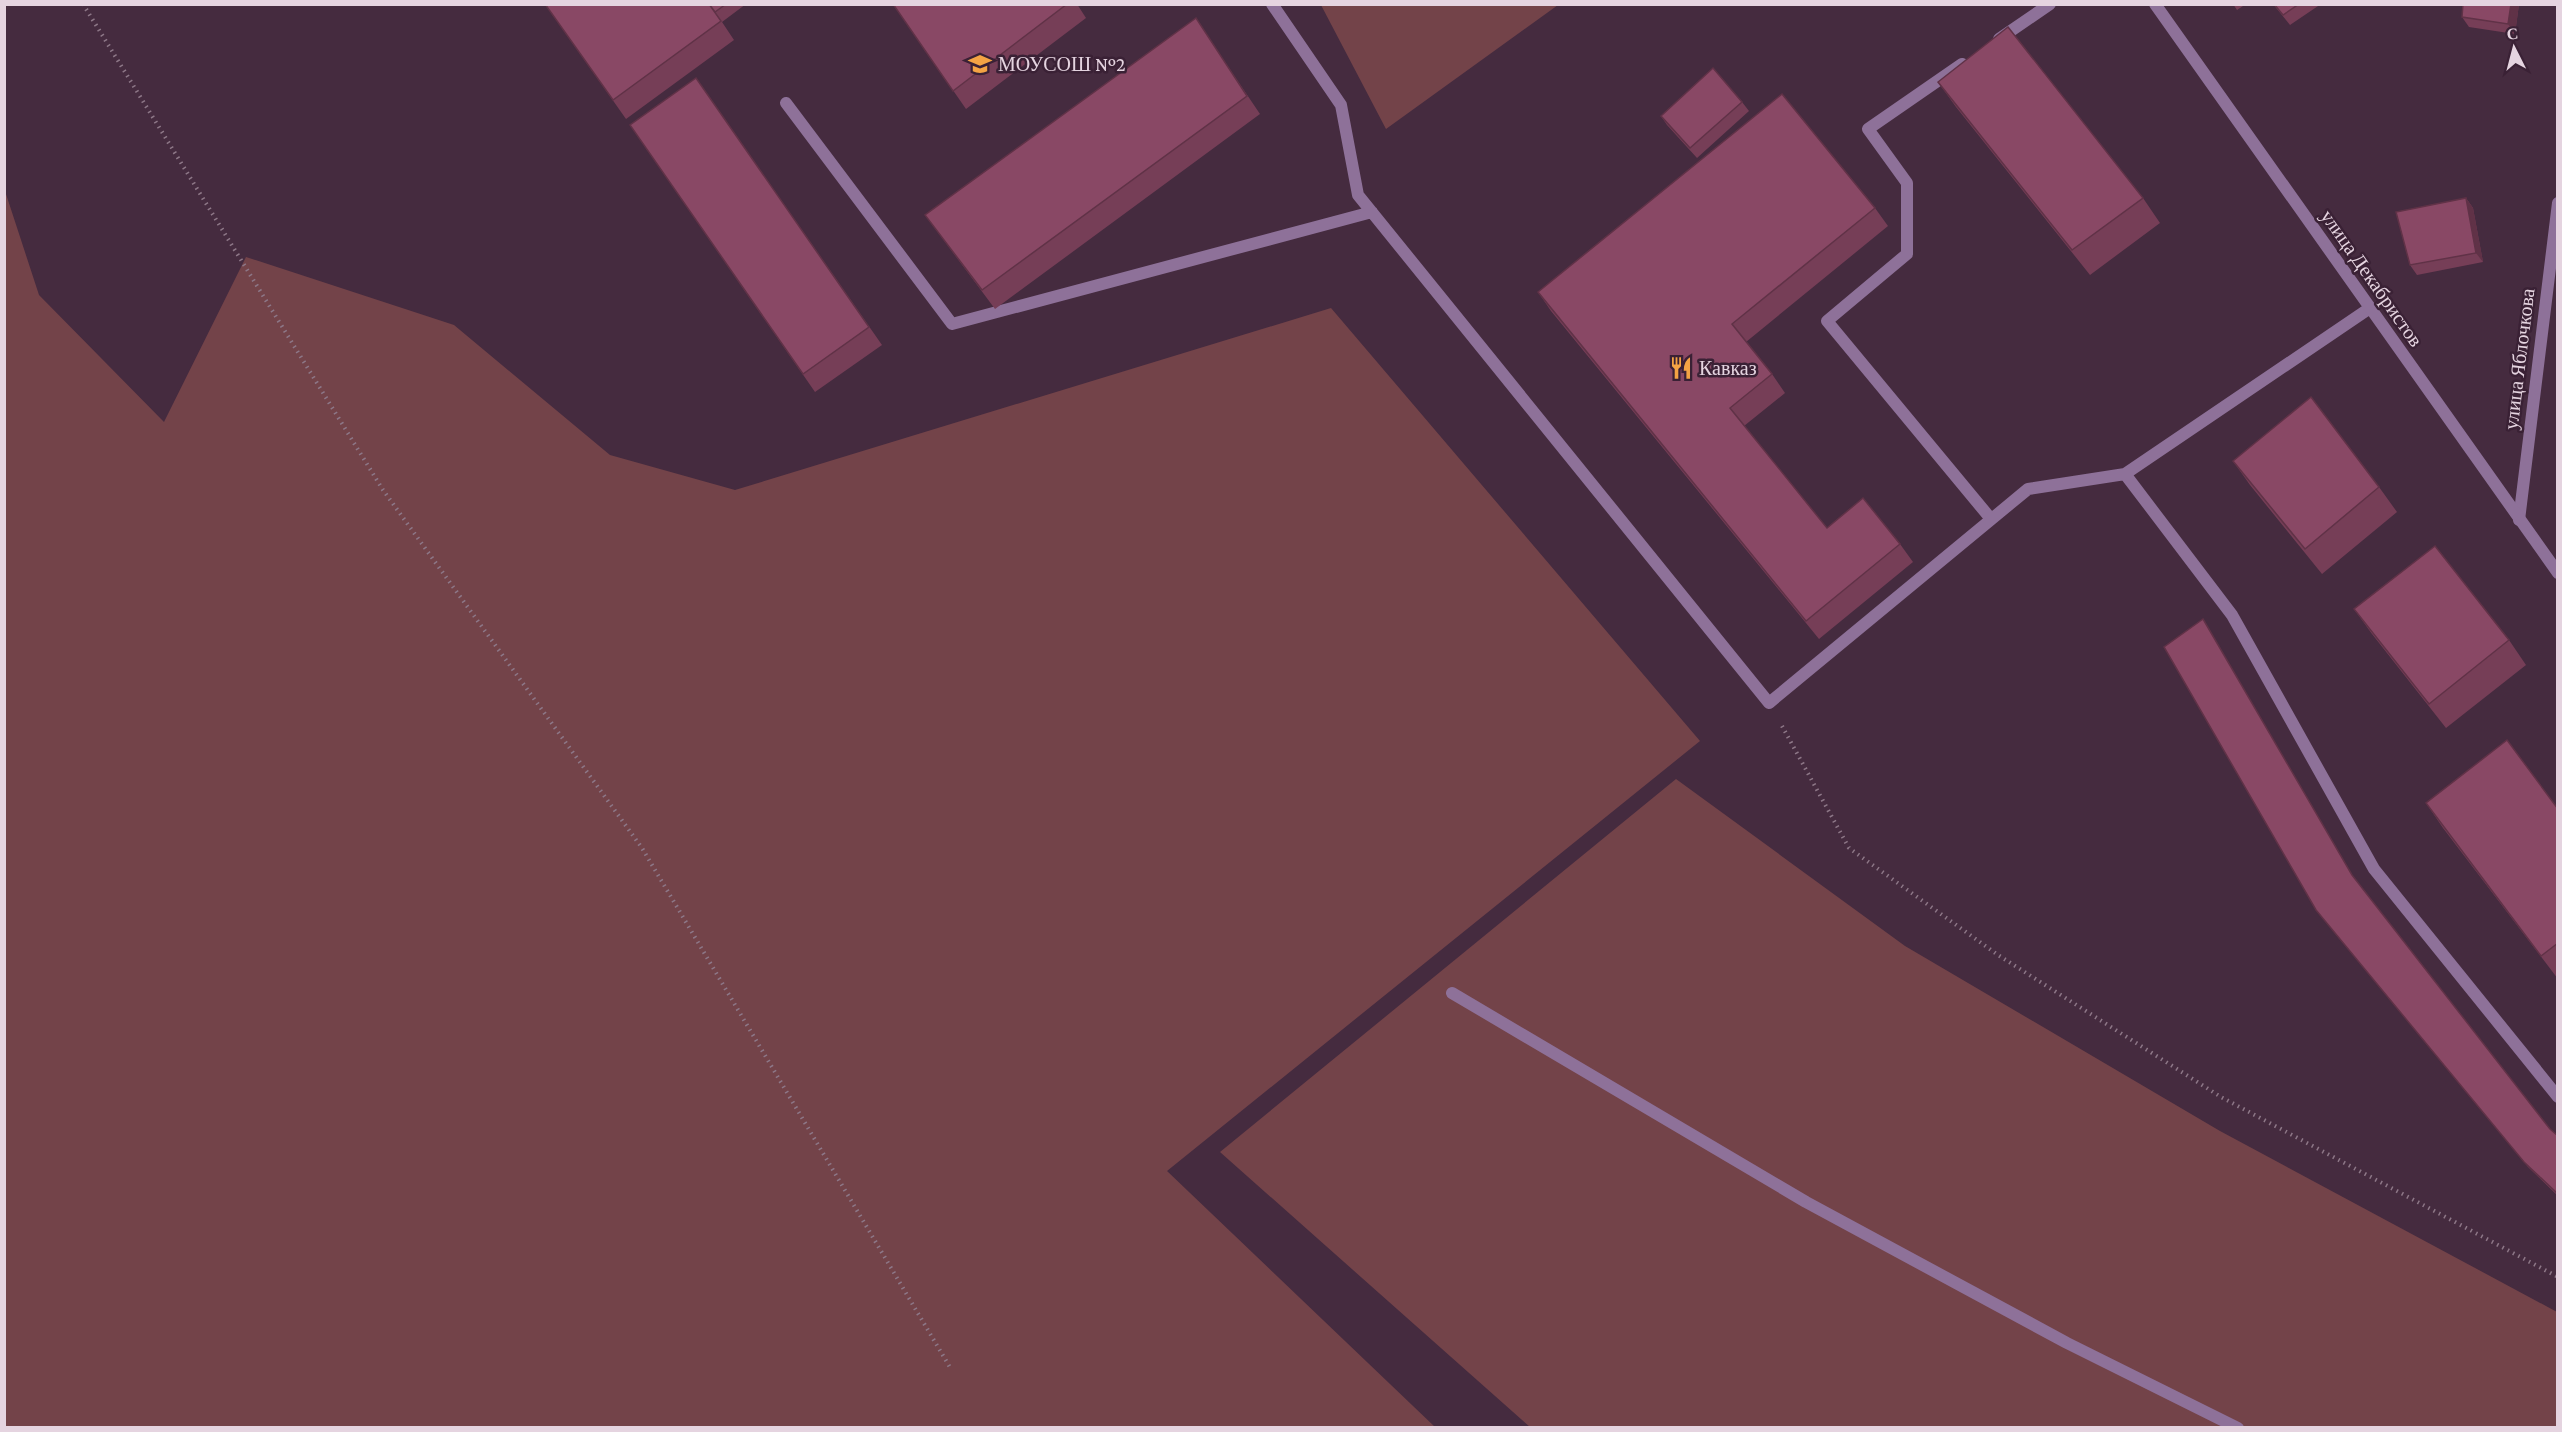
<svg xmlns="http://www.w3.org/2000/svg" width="2562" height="1432" viewBox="0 0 2562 1432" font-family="'Crimson Pro',serif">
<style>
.green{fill:#734349}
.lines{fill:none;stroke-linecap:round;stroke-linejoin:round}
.path{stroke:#8d7787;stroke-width:4;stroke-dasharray:1.5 4.5;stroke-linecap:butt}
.service{stroke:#8e7199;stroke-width:12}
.minor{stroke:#8e7199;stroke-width:12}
.tertiary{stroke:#8e7199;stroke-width:12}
.wall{fill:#763e57}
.shaded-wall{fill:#603247}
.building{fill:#894865;stroke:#603247;stroke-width:1.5}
.labels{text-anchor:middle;stroke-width:5;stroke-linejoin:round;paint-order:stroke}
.poi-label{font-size:20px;fill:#e5d4e0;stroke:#3a2135;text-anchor:start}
.street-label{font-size:20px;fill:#e5d4e0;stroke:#3a2135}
</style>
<rect width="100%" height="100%" fill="#452b3f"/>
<path class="green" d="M1321,5H1558L1386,129Z
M5,191L39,295L164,422L246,257L454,325L610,455L735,490L1331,308L1700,741L1167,1171L1435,1427H5Z
M1676,779L1905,946L2220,1131L2557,1312V1427H1530L1220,1152Z"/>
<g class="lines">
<path class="path" d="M83,4L383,490L642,848L951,1369
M1782,726L1849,848L1998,955L2221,1097L2558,1277"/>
<path class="service" d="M1272,4L1341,105L1358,195L1769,703L2028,489L2125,474L2370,308
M1999,39L2050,4
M1962,64L1868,129L1907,183V254L1827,321L1991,519
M786,103L952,324L1372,212
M2125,474L2232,615L2374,869L2558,1097
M1452,993L1806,1202L2067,1343L2238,1428"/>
<path class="minor" d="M2519,520L2558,203"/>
<path class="tertiary" d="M2155,4L2558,573"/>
</g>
<path class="wall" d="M545,4H746L722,22L734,40L626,119Z
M893,4H1077L1086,18L966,109Z
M2233,4H2246L2237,10Z
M2273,4H2321L2290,25Z
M2519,4L2515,34L2469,27L2462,17Z
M1208,37L1260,114L995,309L925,215Z
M696,78L882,345L815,392L630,125Z
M1938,82L2143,198L2160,223L2090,275L1956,107Z
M1742,102L1749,111L1697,158L1667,125L1661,116Z
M2466,198L2473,208L2483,262L2417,275L2410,265Z
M1875,208L1888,226L1746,342L1772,374L1785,393L1744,426L1827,528L1900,544L1913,562L1819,639L1551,311L1538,292Z
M2233,461L2379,487L2397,512L2322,574L2250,485Z
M2354,609L2509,640L2526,665L2446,728L2372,634Z
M2206,624L2354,878L2550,1129L2558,1136V1196L2528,1167L2316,910Z
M2426,803L2558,809V979L2443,828Z"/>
<path class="shaded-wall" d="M2511,4H2519L2515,34L2508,24Z
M2466,198L2473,208L2483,262L2476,253Z
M2203,619L2206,624L2355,880L2352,875Z"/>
<path class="building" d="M545,4H709L721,21L613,100Z
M709,4H726L715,12Z
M893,4H1067L953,91Z
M2274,4H2299L2283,15Z
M2463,4H2511L2508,24L2462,17Z
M1196,18L1247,96L982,290L925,215Z
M2008,27L2143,198L2072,250L1938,82Z
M1713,68L1742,102L1690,148L1661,116Z
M696,78L869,327L803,374L630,125Z
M1782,94L1875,208L1732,324L1772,374L1730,408L1827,528L1863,498L1900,544L1806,621L1538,292Z
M2466,198L2476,253L2410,265L2396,212Z
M2311,397L2379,487L2305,549L2233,461Z
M2435,546L2509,640L2429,704L2354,609Z
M2203,619L2352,875L2550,1129L2558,1136V1194L2524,1162L2316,910L2164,647Z
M2507,740L2558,809V943L2541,956L2426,803Z"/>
<defs>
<g id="school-bare" transform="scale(1.8)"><path d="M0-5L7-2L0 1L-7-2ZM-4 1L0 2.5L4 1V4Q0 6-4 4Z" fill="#f4a344" stroke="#3a2135" stroke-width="2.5" paint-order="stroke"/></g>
<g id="restaurant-bare" transform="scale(1.8)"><path d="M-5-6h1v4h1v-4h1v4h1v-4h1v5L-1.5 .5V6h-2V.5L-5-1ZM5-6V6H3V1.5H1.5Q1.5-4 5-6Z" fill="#f4a344" stroke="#3a2135" stroke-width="2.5" paint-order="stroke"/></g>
</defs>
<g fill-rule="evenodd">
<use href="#school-bare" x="980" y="64"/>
<use href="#restaurant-bare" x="1681" y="368"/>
</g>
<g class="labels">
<g class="poi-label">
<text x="998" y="71">МОУСОШ №2</text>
<text x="1699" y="375">Кавказ</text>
</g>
<g class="street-label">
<text transform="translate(2372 278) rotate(55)" y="7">улица Декабристов</text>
<text transform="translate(2519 359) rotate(-83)" y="7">улица Яблочкова</text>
</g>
</g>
<rect width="2562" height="1432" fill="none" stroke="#e5d4e0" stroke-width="12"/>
<g transform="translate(2514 48) rotate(354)" stroke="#3a2135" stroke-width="4.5" paint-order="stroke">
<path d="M0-4.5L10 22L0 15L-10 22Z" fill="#e5d4e0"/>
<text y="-9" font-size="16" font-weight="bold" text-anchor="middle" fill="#e5d4e0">С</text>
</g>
</svg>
